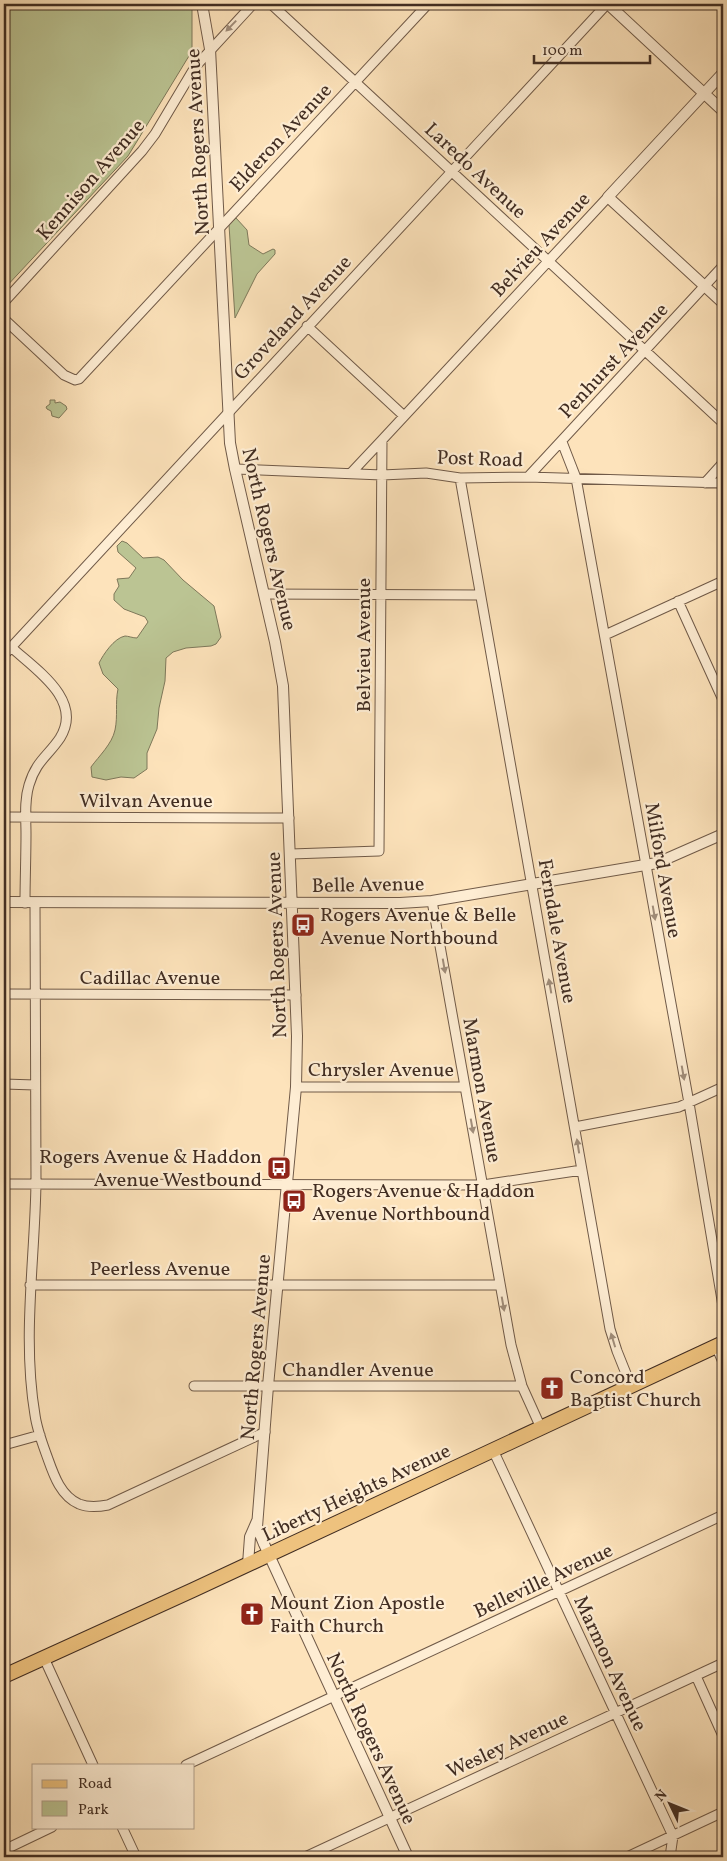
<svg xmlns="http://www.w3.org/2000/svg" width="727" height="1861" viewBox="0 0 727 1861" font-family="Vollkorn,serif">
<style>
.green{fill:#bbc493;stroke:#7e785a}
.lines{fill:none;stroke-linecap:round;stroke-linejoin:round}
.minor-casing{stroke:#705a48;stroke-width:11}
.tertiary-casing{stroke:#705a48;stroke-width:12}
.primary-casing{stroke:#412d22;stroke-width:16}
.minor{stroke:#feedd3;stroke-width:9}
.tertiary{stroke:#feedd3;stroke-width:10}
.primary{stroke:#eec27e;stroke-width:14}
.oneway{fill:#a08d7a}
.labels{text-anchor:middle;stroke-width:4.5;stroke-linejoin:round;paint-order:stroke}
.street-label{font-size:20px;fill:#412d22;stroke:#feedd3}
.poi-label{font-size:20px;fill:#412d22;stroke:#feedd3;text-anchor:start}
</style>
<rect width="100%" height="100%" fill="#fde3bb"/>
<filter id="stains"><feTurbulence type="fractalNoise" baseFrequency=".004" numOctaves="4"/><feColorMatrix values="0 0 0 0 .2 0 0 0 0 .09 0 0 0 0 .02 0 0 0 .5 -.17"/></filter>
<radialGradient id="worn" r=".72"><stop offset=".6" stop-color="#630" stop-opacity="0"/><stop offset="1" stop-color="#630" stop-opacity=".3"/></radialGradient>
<path class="green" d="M4,4H191L192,8V51L128,156L4,289Z
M236,218L247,230L249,245L263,254L273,249L275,250V254L257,274L235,318L229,225Z
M50,400H55V403L60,402L66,406L67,409L59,418L52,416L51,411L47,409L46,407L50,404Z
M122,541L127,543L143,558L158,557L164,560L183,580L214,606L221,637L216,644L211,646L186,648L173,652L166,658L165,681L159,708L157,729L147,753V769L134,778L121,777L106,780L92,777L91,767C99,756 112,744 115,730C118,716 115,703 118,689L103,674L99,663C103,655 114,638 125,636C128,636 133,638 137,638L148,622L145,617L124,609L114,600V594L119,586L117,579L129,578L136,568L118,552L117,546Z"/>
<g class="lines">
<g class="minor-casing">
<path id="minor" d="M271,4L723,423
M4,302L142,151L155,134L195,67L253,4
M4,319L64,375L75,380L79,379L428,4
M307,326L404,416
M562,442L576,478L689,1103L723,1306
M235,469L382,475L426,473L460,478L528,477L723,483
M351,473L382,440
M528,477L723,266
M460,478L610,1329L617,1351L631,1386
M705,483L723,463
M264,594L480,595
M678,601L723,700
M605,635L723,581
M11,647C35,669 84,700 60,738C48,756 36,761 29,785C24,801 26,818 26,834C26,857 25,880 25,903
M4,655L607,4
M4,817L289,818
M291,854L379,851L382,440L608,197
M432,901L511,1345L522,1386L541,1428
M35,903C35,996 36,1089 36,1182C35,1259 22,1338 35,1415C37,1430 43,1445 48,1459C54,1476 61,1496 79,1504C89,1508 98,1507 108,1505L265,1432
M4,994L296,995
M4,1084L35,1085
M296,1087H465
M575,1127L679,1107L723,1087
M4,1184L483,1185L582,1170
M30,1285H500
M716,1346L723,1362
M194,1386H522
M4,1445L40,1435
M493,1450L673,1836L670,1857
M44,1658L93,1765
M696,1676L723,1736
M186,1765L723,1515
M122,1827L136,1857
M4,1850L52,1827
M305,1857L723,1663
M627,1857L723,1812"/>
</g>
<g class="tertiary-casing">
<path id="tertiary" d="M202,4L210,49L230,443L235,469L275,642L283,686L297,1036L296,1087L268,1386L257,1527L264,1544L408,1857
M608,4L723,111
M723,73L608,197L723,303
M4,902L400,903L432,901L657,863L723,834
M248,1564L250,1537L257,1521"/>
</g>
<g class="primary-casing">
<path id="primary" d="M4,1676L193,1590L723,1343"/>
</g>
<use href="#minor" class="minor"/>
<use href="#tertiary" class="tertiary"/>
<use href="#primary" class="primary"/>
</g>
<defs><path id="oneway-solid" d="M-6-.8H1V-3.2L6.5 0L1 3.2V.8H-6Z" transform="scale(1.25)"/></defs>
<g class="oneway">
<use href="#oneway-solid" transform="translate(231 26) rotate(134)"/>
<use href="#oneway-solid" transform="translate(654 913) rotate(80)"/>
<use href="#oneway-solid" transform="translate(444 966) rotate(80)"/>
<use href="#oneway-solid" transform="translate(550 986) rotate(-100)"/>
<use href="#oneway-solid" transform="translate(683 1073) rotate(80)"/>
<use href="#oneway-solid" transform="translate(472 1126) rotate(80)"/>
<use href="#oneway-solid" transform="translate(578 1146) rotate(-99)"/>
<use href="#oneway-solid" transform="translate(503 1304) rotate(80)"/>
<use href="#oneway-solid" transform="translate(613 1340) rotate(-107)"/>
</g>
<defs>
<g id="bus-square" transform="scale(1.25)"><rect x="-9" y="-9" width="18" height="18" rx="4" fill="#8f2418" stroke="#feedd3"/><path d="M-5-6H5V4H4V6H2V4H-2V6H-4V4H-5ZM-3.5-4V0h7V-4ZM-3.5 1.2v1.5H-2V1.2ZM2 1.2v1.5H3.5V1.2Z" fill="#fff"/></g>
<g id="church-square" transform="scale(1.25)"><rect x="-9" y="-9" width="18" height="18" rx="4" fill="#8f2418" stroke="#feedd3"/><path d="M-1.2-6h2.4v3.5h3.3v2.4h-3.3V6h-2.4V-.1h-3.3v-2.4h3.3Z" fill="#fff"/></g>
</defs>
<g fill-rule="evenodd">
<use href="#bus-square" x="303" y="925"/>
<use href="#bus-square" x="279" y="1168"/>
<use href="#bus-square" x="294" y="1201"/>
<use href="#church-square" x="552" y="1388"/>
<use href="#church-square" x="252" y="1614"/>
</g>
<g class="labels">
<g class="street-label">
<text transform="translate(280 137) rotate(-47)" y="7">Elderon Avenue</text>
<text transform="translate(197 142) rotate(-93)" y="7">North Rogers Avenue</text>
<text transform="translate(476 170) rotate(43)" y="7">Laredo Avenue</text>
<text transform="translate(90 179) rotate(-49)" y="7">Kennison Avenue</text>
<text transform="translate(540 244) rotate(-47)" y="7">Belvieu Avenue</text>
<text transform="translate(292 317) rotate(-47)" y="7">Groveland Avenue</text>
<text transform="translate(613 360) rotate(-47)" y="7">Penhurst Avenue</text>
<text transform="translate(480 458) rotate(2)" y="7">Post Road</text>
<text transform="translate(270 539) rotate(77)" y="7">North Rogers Avenue</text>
<text transform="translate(363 645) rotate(-90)" y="7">Belvieu Avenue</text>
<text x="146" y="807">Wilvan Avenue</text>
<text transform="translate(664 870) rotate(80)" y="7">Milford Avenue</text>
<text transform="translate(368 884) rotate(-1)" y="7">Belle Avenue</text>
<text transform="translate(558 931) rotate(80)" y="7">Ferndale Avenue</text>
<text transform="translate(276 945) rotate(-92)" y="7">North Rogers Avenue</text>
<text x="150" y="984">Cadillac Avenue</text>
<text x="381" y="1076">Chrysler Avenue</text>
<text transform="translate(483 1090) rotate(80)" y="7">Marmon Avenue</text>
<text x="160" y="1275">Peerless Avenue</text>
<text transform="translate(255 1347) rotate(-85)" y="7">North Rogers Avenue</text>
<text x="358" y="1376">Chandler Avenue</text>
<text transform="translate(356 1492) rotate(-25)" y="7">Liberty Heights Avenue</text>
<text transform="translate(543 1580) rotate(-25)" y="7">Belleville Avenue</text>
<text transform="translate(611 1663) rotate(65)" y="7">Marmon Avenue</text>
<text transform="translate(372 1738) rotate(65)" y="7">North Rogers Avenue</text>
<text transform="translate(507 1744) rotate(-25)" y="7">Wesley Avenue</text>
</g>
<g class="poi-label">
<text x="320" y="921">Rogers Avenue &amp; Belle<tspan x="320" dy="23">Avenue Northbound</tspan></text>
<text x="262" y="1163" text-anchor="end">Rogers Avenue &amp; Haddon<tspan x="262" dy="23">Avenue Westbound</tspan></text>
<text x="312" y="1197">Rogers Avenue &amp; Haddon<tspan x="312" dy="23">Avenue Northbound</tspan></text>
<text x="570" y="1383">Concord<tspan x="570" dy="23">Baptist Church</tspan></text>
<text x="270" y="1609">Mount Zion Apostle<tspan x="270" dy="23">Faith Church</tspan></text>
</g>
</g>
<rect width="727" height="1861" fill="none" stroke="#fde3bb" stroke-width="20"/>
<rect x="5" y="5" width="717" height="1851" fill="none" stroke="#412d22" stroke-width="2.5"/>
<rect x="10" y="10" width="707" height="1841" fill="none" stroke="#412d22"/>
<rect x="32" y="1764" width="162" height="65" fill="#feedd3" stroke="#b2a08c"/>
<rect x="42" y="1780" width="25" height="8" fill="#eec27e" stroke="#b2a08c"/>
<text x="78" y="1788" font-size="15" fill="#412d22">Road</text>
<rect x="42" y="1801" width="25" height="15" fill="#bbc493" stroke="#b2a08c"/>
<text x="78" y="1814" font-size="15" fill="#412d22">Park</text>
<g transform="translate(670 1804) rotate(313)" stroke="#feedd3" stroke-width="4" paint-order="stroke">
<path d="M0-4L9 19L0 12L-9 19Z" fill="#412d22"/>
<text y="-8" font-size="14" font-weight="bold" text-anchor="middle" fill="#412d22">N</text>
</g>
<path d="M534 55v8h116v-8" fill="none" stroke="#412d22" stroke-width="2.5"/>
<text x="542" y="55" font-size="15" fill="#412d22" stroke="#feedd3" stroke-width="4" paint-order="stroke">100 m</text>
<rect width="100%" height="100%" filter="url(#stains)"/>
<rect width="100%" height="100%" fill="url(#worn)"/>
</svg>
